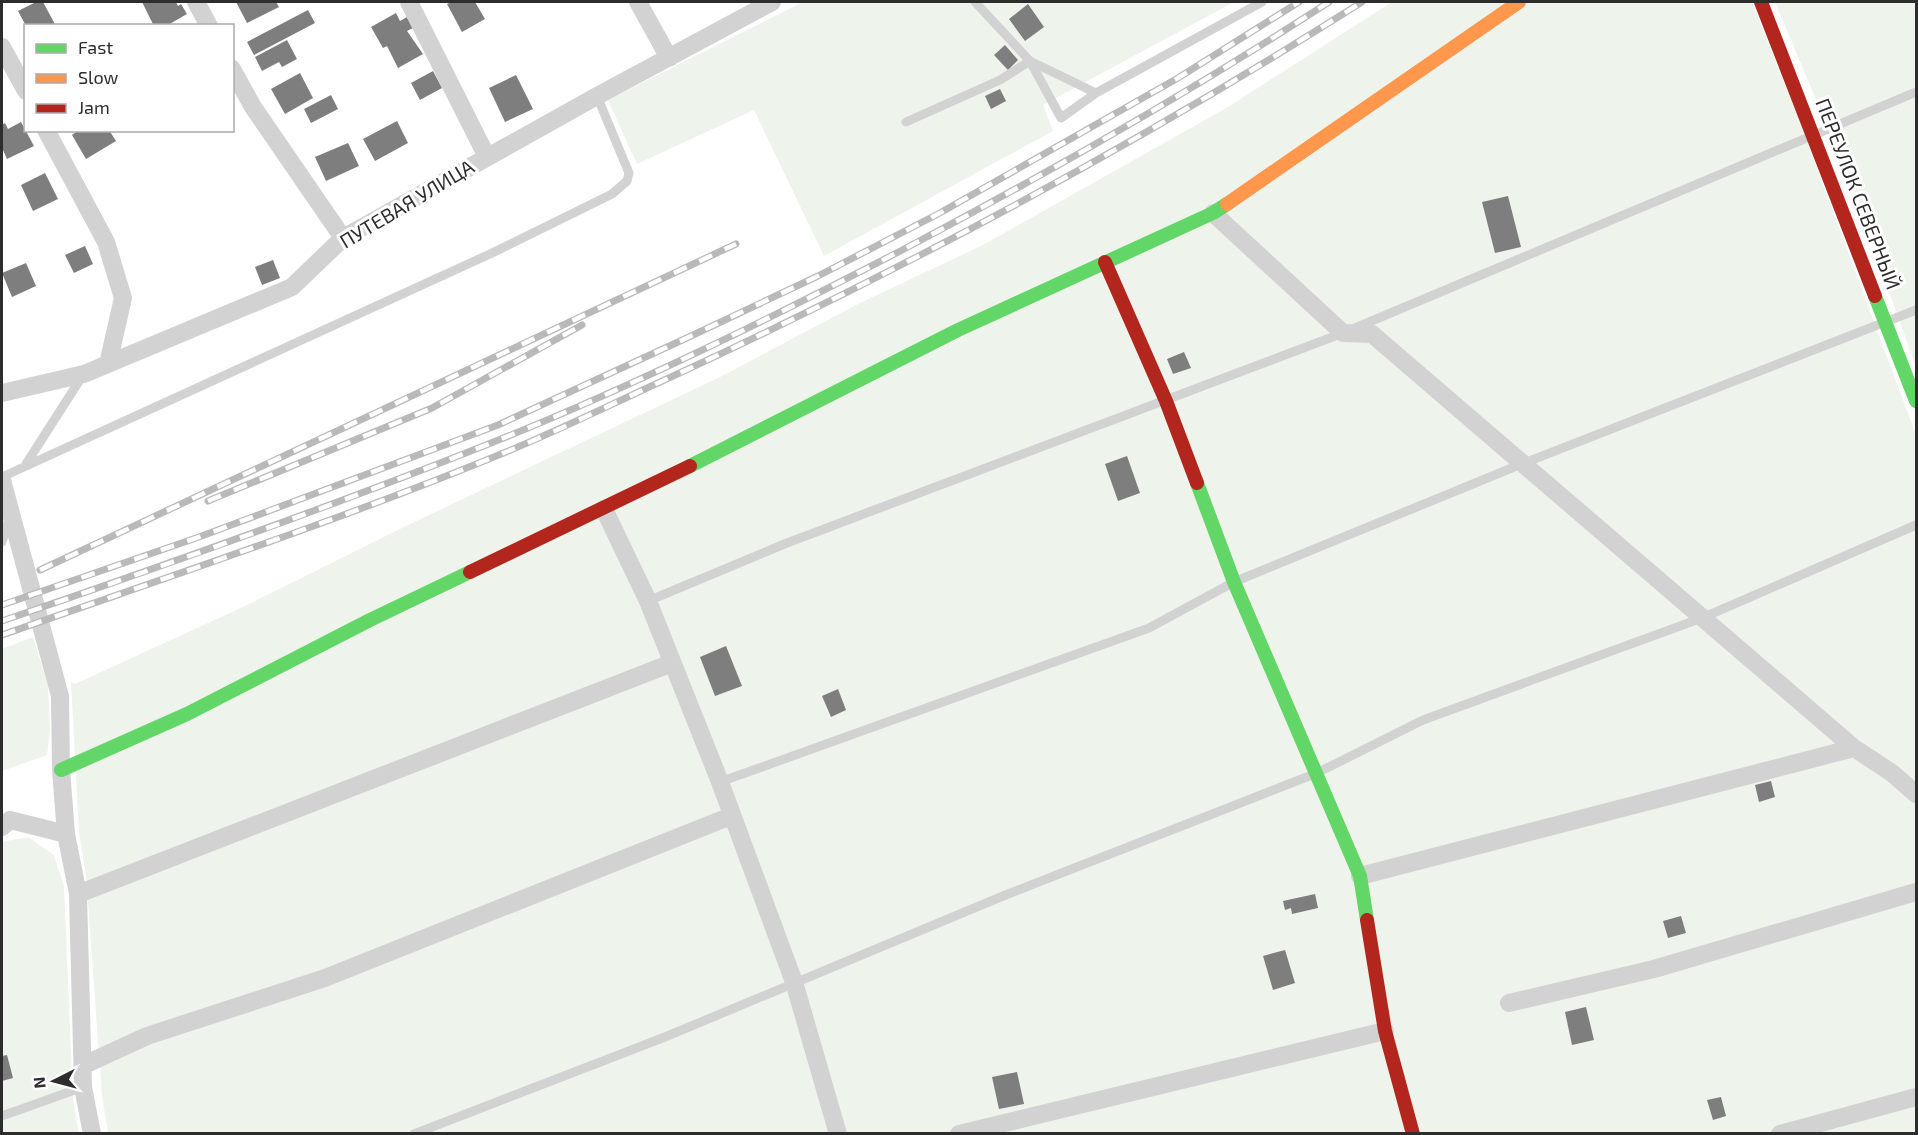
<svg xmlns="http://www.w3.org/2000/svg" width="1918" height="1135" viewBox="0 0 1918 1135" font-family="'Exo 2',sans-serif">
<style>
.green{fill:#eef3ec}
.building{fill:#7e7e7e}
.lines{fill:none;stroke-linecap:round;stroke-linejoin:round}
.lane{stroke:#d2d2d2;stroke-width:9}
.street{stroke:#d2d2d2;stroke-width:18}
.fast{stroke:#63d668;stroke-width:14}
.slow{stroke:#ff974d;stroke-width:14}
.jam{stroke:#b3261e;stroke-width:14}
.rail-casing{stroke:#b9b9b9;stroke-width:7}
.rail{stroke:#fff;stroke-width:4.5;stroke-dasharray:14;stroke-linecap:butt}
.labels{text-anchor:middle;stroke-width:6;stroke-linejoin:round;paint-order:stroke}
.street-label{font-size:20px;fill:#2d2d2d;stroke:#fff}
</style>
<rect width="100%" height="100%" fill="#fff"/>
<path class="green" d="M803,2H1234L1043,105L1053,131L824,256L754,110L637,164L608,100Z
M1392,2H1752L1803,130L1916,435V1133H108L102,1096L86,875L79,832L71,682L75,684L243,607L408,525L720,377L858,304L983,245L1228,107Z
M1775,2H1916V367L1844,166Z
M33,637L48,685L50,731L47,755L2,771V649Z
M28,837L54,855L64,886L73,1100L79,1133H2V842Z"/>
<path class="building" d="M36,2H43L56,26H26L18,11Z
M142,2H176L178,6L181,4L187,14L166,26H154Z
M236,2H276L279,7L247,23Z
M452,2H475L485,19L462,32L447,4Z
M1028,4L1044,27L1025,41L1009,19Z
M308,10L315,23L254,55L247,42Z
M396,13L400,21L407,17L413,28L407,31L423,54L398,68L387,46L383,48L371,27Z
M287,40L297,59L282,67L279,62L262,71L255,57Z
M1005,45L1018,60L1008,70L994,55Z
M433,71L442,88L420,100L411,83Z
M300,73L313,98L285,114L271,89Z
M516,75L533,109L505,122L489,88Z
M1000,89L1006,101L991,109L985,96Z
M331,95L338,109L311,123L304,109Z
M397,121L408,143L375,161L363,139Z
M21,122L34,146L7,159L2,148V125L5,123L8,129Z
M79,130H109L116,141L86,159L72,135Z
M348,143L359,166L326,181L315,157Z
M45,173L58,199L33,211L21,185Z
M1508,196L1521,247L1495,253L1482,202Z
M85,246L93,264L74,273L65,255Z
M273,260L280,278L262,285L255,267Z
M26,263L36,286L12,297L2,273Z
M1184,352L1191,368L1173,374L1167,359Z
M1127,456L1140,493L1118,501L1105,464Z
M726,646L742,686L715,696L700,657Z
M838,689L846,710L831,717L822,696Z
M1771,781L1775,797L1759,802L1755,785Z
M1315,894L1318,908L1292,914L1291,908L1285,910L1283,901Z
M1681,916L1686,933L1668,938L1663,921Z
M1285,950L1295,983L1273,990L1263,956Z
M1586,1007L1594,1040L1572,1045L1565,1012Z
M7,1055L13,1078L2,1081V1056Z
M1017,1072L1024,1104L999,1109L992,1077Z
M1721,1097L1726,1116L1713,1120L1707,1100Z"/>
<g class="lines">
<path class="lane" d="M1096,93L1030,61L1061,118L1096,93L1262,2
M906,122L1000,80L1030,61L975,2
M26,464L83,375
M2,477L490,254L612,194L627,181L629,173L597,96
M2,542L9,519
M648,601L787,543L1343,333L1916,92
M720,782L1149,628L1234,582L1524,463L1916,310
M2,1116L83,1087
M414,1134L665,1037L1003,896L1317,773L1423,720L1702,618L1916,525"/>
<path class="street" d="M196,2L209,26
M409,2L487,157
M638,2L669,58
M2,47L26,91
M232,69L253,107L343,238
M46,130L106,242L123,298L108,364
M1213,213L1343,333L1372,334L1854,748L1892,773L1916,794
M2,393L84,374L292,287L343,238L597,96L772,2
M2,480L60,696L61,770L66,834L78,894L83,1087L92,1134
M604,509L648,601L720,782L794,982L838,1134
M2,827L10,820L66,834
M1360,876L1854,748
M78,894L672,663
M1509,1003L1654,969L1916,892
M84,1065L147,1036L325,978L731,816
M959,1134L1385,1031
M1780,1134L1916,1097"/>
<path class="fast" d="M1875,296L1916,401
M690,466L958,330L1213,213L1227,204
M1197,483L1234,582L1360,876L1367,920
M61,770L187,714L370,620L470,572"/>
<path class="slow" d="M1227,204L1519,2"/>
<path class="jam" d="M1761,2L1875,296
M1105,262L1166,401L1197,483
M470,572L690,466
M1367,920L1385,1031L1413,1134"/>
<g class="rail-casing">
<path id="rail" d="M208,501L432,408L582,325
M40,570L736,244
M2,605L199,537L498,425L691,336L818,276L938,214L1178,78L1299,2
M2,621C169,564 336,505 501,439C640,383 775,316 908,247C1052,171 1193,90 1329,2
M2,635C170,576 341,520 506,452C562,429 616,402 671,377C909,267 1141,142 1362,2"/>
</g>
<use href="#rail" class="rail"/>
</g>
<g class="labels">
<g class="street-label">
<text transform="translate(1858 194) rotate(69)" y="7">ПЕРЕУЛОК СЕВЕРНЫЙ</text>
<text transform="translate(407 204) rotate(-31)" y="7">ПУТЕВАЯ УЛИЦА</text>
</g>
</g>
<rect width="1918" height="1135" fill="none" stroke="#2d2d2d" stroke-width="6"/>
<rect x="24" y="24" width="210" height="108" fill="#ffffff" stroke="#ababab" stroke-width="1.5"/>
<rect x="36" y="44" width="30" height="9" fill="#63d668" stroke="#ababab" stroke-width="1.5"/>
<text x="78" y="54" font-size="18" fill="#2d2d2d">Fast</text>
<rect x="36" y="74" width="30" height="9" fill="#ff974d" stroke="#ababab" stroke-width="1.5"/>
<text x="78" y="84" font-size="18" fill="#2d2d2d">Slow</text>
<rect x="36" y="104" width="30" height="9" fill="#b3261e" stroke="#ababab" stroke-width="1.5"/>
<text x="78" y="114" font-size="18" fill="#2d2d2d">Jam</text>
<g transform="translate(54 1081) rotate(264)" stroke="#ffffff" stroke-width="4.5" paint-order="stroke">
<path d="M0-4.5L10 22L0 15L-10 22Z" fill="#2d2d2d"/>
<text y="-9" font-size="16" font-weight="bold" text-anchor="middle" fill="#2d2d2d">N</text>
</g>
</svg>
